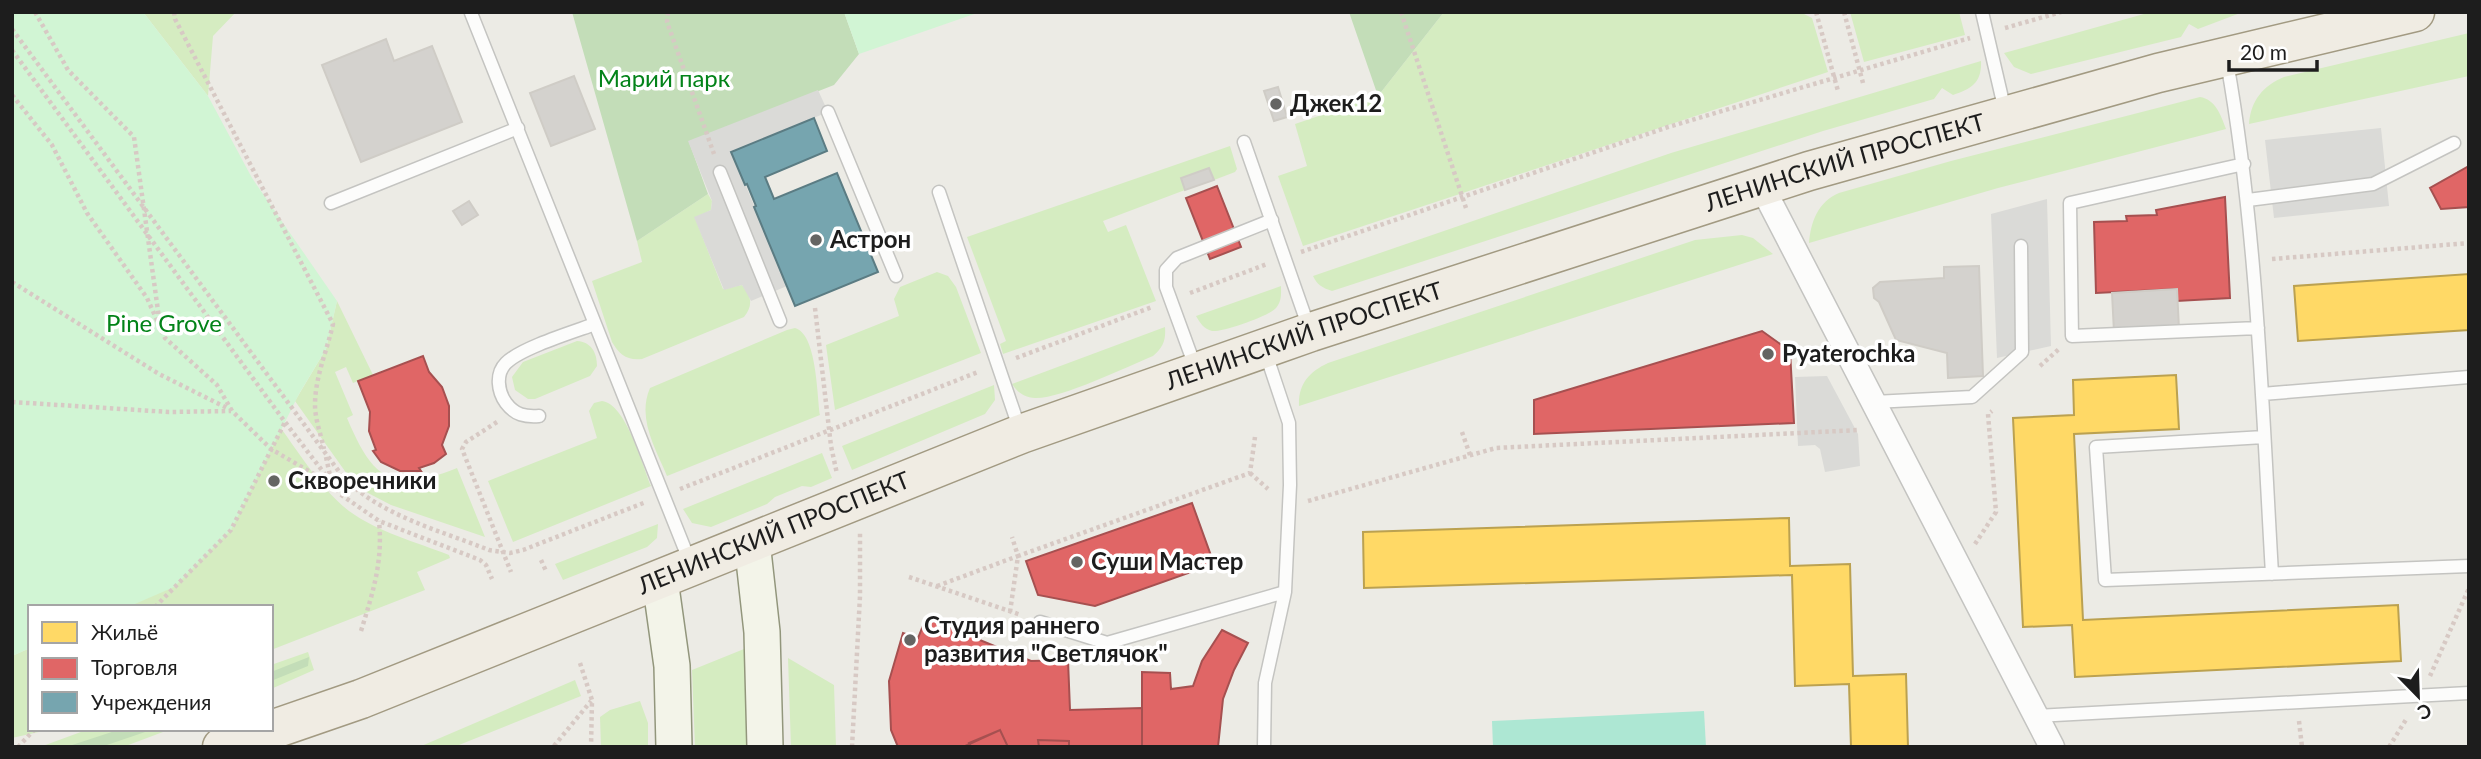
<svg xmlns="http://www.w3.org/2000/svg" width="2481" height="759" viewBox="0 0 2481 759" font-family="Lato,sans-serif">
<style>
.grass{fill:#d5ecc1}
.forest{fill:#c3ddb8}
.park{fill:#d1f5d4}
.pitch{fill:#ade7d3}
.parking{fill:#dadad7}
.homes{fill:#ffd966;stroke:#bba150;stroke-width:2}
.shops{fill:#e06666;stroke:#a65050;stroke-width:2}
.public{fill:#76a5af;stroke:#5b7c83;stroke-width:2}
.building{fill:#d4d2ce;stroke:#cfccc6;stroke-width:2}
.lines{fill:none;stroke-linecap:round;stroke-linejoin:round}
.lane-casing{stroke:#c4c4c1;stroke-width:15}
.street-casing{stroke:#c4c4c1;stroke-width:27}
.secondary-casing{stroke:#92967c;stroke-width:38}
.primary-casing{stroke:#a29a82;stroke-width:41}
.path{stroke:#d7c9c4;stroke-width:4.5;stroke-dasharray:3.5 3.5;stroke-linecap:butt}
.lane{stroke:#fcfcfb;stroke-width:12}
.street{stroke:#fcfcfb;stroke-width:24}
.secondary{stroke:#f3f4e9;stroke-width:35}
.primary{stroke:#f0ece3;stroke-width:38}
.poi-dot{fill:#656563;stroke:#fff;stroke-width:2.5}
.labels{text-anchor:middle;stroke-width:7;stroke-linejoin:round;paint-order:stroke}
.park-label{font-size:24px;fill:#038319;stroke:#fff}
.poi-label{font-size:24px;font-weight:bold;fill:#1d1d1d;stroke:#fff;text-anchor:start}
.street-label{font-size:24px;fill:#1d1d1d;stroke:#fff}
</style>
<rect width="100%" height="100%" fill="#ecebe5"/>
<path class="grass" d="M143,12H236L213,36L208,96Z
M1444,12H1800L1812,18L1828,72L1303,246L1278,176L1307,166L1295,124L1378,96Z
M1850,12H1959L1965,35L1864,62Z
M2151,12H2243L2198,29L2189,24L2181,37L2031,74L2014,67L2004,53Z
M2469,33V76L2249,124C2251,100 2263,86 2284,77Z
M1981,61C1982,82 1972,89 1953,95L1942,88L1934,99L1823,131L1332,291C1323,288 1317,285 1313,276L1671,153Z
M2200,97C2215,99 2221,115 2226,129L1998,188L1809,243C1811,221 1818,202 1839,193L1951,161Z
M1230,146L1237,169L1235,172L1214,180L1209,168L1181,178L1185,190L1103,221L1108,232L1126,225L1156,301L1003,354L1000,344L1006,341L967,237Z
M708,194L712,201L711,210L695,218L723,289L742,285C752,296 753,306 744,317L642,359C627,361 619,354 612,342L592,281L642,262L637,241Z
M1742,235L1753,238L1773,254L1299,406C1298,384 1309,372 1328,363L1695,240Z
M937,272L948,276L956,287L981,353L835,410L826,345L899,316L894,299L900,287Z
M1281,286C1281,294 1282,301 1276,308C1269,316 1223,332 1212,331C1204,329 1200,323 1196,316Z
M337,301L373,375L353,383L346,367L335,372L353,415L347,418C373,480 392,494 457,468L485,537L391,505L368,493L347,474L295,401L326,349Z
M1165,327C1166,341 1163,347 1153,356C1126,367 1061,399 1035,398C1025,398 1017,392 1012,384Z
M795,328C817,334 817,395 820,415L667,476C655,447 637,418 650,388L787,330Z
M577,341C591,342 597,352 597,366L590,376L535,399H528L515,390L512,377L523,362Z
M994,385L995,400L985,414L852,470L842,446Z
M602,401C626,404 642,464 651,486L513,542L488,481L597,438L589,411L594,403Z
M270,413C292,442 320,489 349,511C378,532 416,542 449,555L450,558L417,572L425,590L271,650V607H128L202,537Z
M822,453L832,478L811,487L802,486L775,497L767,504L711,527L692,523L683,509Z
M658,524L657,538L647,547L563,580L555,564Z
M30,648V729H52L12,738V656Z
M744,649L747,747H695L692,670Z
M308,652L314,670L271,689V665Z
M788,658L834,685L836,747H791Z
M575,680L581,696L454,747H419Z
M640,701L648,723V747H601L600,717L610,710Z
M89,729H171L123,747H40Z"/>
<path class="forest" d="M572,12H844L859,54L834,85L689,142L708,194L637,241Z
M1349,12H1444L1378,96Z
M309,657L308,666L271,681V672Z
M121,729H154L101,747H66Z"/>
<path class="park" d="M12,12H143L208,96L252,178L337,301L326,349L299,394L231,530L174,587L128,607H30V648L12,656Z
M844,12H980L859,54Z"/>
<path class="pitch" d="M1704,711L1706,747H1493L1492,721Z"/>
<path class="parking" d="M818,90L828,112L732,152L787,286L751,301L742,285L724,290L694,217L711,210L712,201L688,141Z
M2381,128L2389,206L2274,218L2265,140Z
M2047,199L2051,346L1997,358L1991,214Z
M1827,376L1858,434L1860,466L1825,472L1820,449L1815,445L1798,446L1795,377Z"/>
<path class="homes" d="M2469,274V330L2298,341L2294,286Z
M2176,375L2179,429L2074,434L2083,620L2398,605L2401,661L2075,677L2072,625L2023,627L2013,418L2074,415L2073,380Z
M1789,518L1790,566L1850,564L1853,676L1906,674L1908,747H1851L1849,684L1795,686L1792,575L1364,588L1363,532Z"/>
<path class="shops" d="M2469,166V207L2441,209L2430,188Z
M1217,186L1241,247L1210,259L1186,198Z
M2225,197L2230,298L2177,301V289L2096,293L2094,222L2127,221L2126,216L2157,215L2156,210Z
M1762,331L1790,351L1794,423L1534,434V400Z
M423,356L429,372L442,387L449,406V426L442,445L446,454L434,463L419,468L421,471H400L381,462L373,451L376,450L369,431L370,412L358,381Z
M1192,503L1214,564L1095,606L1038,595L1026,561Z
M926,618L1031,661L1068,660L1070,710L1142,708V747H1069V741L1038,740L1039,747H1008L1000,730L963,747H898L891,730L889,681L903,633L918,638Z
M1222,630L1248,643L1234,670L1223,699L1218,747H1142V672L1170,673L1171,689L1193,686L1202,661Z
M1000,730L1008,747H971L969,743Z
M1038,740L1069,741V747H1039Z"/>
<path class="public" d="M814,118L827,151L765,177L774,199L837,173L878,272L795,306L754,207L756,206L747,184L745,185L731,152Z"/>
<path class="building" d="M386,39L394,61L432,46L462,122L361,162L322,65Z
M574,76L595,129L551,146L530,93Z
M1278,87L1287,117L1274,121L1264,91Z
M1209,168L1214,180L1185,190L1181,178Z
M469,201L478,215L462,225L453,211Z
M1979,266L1983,376L1948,378L1947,353L1896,340L1879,302L1874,298L1873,288L1880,282L1944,278V267Z
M2177,289L2179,329L2114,332L2112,293Z"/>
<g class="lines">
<g class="lane-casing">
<path id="lane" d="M1982,12L2005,111
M471,13L690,562
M2227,62C2257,231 2262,402 2272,574
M828,112L896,276
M1244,142L1309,328
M2244,164L2070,203L2072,336L2258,328
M720,172L780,321
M939,192L1020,430
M2248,200L2373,184L2454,143
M331,203L518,128
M1196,369L1166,287V270L1177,258L1272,220
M2262,394L2469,377
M1874,402L1972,397L2022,352L2021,246
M539,416C525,417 515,415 506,403C498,392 495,374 506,363C521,348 573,332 595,324
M2264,437L2096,447L2105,580L2469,566
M1040,622L1107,643L1285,592
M2036,716L2469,693
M1264,747L1265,683L1285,592L1290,485L1289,423L1265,351"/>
</g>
<g class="street-casing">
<path id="street" d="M1761,185L2052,747"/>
</g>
<g class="secondary-casing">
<path id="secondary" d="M752,542L762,632L765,747
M660,580L672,666L674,747"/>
</g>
<g class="primary-casing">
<g id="primary">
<path id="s1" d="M222,747L361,699L1021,434L1311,332L1809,171L2158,73L2415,12"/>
</g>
</g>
<path class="path" d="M35,12L68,70L134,137L159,318
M174,12L175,19L333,324C327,351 315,377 315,405C315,419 321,435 324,449
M668,12L667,22L714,154
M1401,12L1467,211
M1816,12L1838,91
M1844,12L1863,83
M2005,28L2061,12
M12,29L343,477C381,516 439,530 489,550L510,553L523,550L646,502
M12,50L285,422L340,494L379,521L480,560L486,565L492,579
M12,95L52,145L87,213L147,298L165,338L217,385L232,411L271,449L329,483
M1301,252L1668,127L1970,38
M2272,259L2469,243
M12,282L159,374L231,410
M1190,293L1267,264
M815,308L831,446L837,474
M1016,358L1152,307
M2040,366L2059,349
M12,402L169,412L231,411
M497,422L466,442L462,449L511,572
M1462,432L1470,455
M326,457L331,480
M1250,473L1268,489
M680,489L978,372
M1308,501L1496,448L1859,430
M1975,544L1996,512L1988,414L1992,411
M541,560L546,571
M909,577L1021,615
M937,586L1018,556L1012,537
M155,607L231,530L285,422
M1010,612L1018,556L1250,473L1255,437
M361,631C373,592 383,562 379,521
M580,663L592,700L591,747
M2430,676L2469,588
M2299,721L2302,747
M554,746L591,701
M18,747L35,729
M852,747L860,596V533
M2389,747L2407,718"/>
<use href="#lane" class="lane"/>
<use href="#street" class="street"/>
<use href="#secondary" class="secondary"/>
<use href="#primary" class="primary"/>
</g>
<g class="poi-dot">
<circle cx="1276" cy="104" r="7"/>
<circle cx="816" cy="240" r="7"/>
<circle cx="1768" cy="354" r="7"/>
<circle cx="274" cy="481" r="7"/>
<circle cx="1077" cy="562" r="7"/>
<circle cx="910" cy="640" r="7"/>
</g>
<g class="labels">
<g class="park-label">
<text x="664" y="87">Марий парк</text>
<text x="164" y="332">Pine Grove</text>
</g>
<g class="poi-label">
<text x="1290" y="112">Джек12</text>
<text x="830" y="248">Астрон</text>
<text x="1782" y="362">Pyaterochka</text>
<text x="288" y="489">Скворечники</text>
<text x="1091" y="570">Суши Мастер</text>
<text x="924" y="634">Студия раннего<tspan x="924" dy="28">развития "Светлячок"</tspan></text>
</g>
<g class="street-label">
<text dy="8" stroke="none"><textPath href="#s1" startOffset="1726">ЛЕНИНСКИЙ ПРОСПЕКТ</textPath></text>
<text dy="8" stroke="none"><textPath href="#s1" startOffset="1158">ЛЕНИНСКИЙ ПРОСПЕКТ</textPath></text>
<text dy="8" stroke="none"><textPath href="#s1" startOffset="592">ЛЕНИНСКИЙ ПРОСПЕКТ</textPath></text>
</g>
</g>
<rect width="2481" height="759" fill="none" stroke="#1d1d1d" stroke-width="28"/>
<rect x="28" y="605" width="245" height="126" fill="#ffffff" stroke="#a5a5a5" stroke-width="2"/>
<rect x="42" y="622" width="35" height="21" fill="#ffd966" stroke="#a5a5a5" stroke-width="2"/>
<text x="91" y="640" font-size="21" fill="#1d1d1d">Жильё</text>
<rect x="42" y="658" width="35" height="21" fill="#e06666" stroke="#a5a5a5" stroke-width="2"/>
<text x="91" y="675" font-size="21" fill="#1d1d1d">Торговля</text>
<rect x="42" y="692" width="35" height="21" fill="#76a5af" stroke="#a5a5a5" stroke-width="2"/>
<text x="91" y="710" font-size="21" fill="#1d1d1d">Учреждения</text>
<g transform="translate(2418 696) rotate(157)" stroke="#ffffff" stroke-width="5" paint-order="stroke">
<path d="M0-5L12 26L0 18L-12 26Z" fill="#1d1d1d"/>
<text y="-10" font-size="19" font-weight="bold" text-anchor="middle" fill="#1d1d1d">С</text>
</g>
<path d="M2229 60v10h88v-10" fill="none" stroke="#1d1d1d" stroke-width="3.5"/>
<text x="2240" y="60" font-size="21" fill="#1d1d1d" stroke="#ffffff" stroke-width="5" paint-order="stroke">20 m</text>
</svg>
